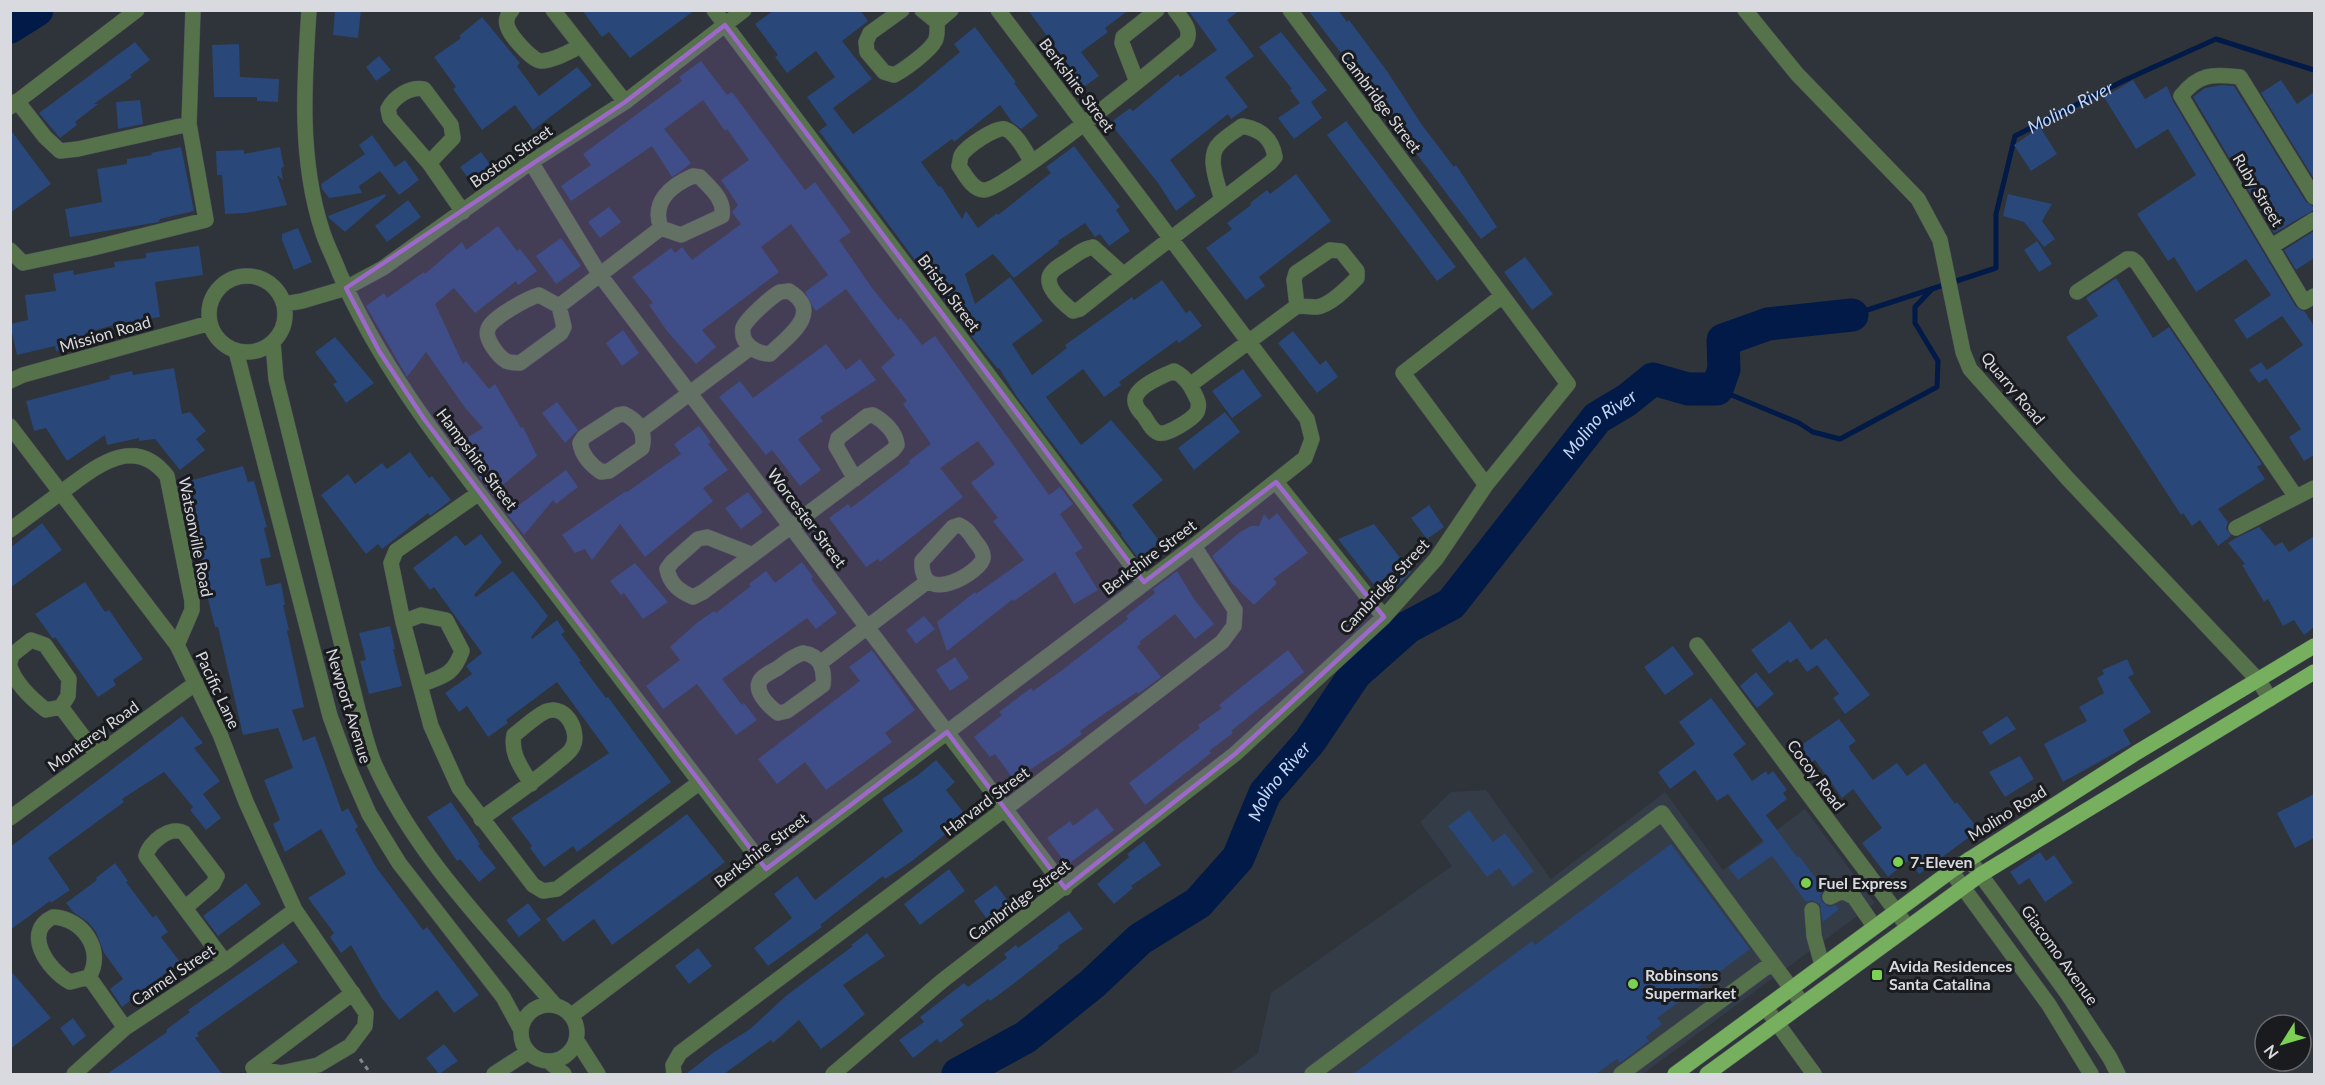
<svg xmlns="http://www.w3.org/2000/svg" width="2325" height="1085" viewBox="0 0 2325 1085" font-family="Lato,sans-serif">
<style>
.built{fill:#343c48}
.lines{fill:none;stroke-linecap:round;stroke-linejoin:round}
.stream{stroke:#011a47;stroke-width:5}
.river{stroke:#011a47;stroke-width:33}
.building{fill:#294778}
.minor-casing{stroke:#4d5158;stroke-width:16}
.major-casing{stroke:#4d5158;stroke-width:16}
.path{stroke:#82858b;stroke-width:3;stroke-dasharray:4.5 4.5;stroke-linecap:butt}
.minor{stroke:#56724b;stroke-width:15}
.major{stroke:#76af5d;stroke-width:15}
.marked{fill:#9c69ca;fill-opacity:0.2;stroke:#9c69ca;stroke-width:4.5;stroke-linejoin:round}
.poi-dot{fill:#7cd155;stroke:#191b1e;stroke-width:2}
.labels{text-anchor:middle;stroke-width:6;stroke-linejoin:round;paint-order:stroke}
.street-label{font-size:16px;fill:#d8dadf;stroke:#191b1e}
.poi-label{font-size:16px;font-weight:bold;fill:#d8dadf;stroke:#191b1e;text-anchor:start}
.water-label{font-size:18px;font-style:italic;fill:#c2d5f4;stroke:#191b1e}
</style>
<rect width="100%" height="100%" fill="#2f333a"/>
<path class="built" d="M1486,790L1551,879L1665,792L1723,870L1805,809L1875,903L1643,1074H1229L1258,1053L1271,993L1452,866L1420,822L1451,792Z"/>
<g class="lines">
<g class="stream">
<path id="s1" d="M1852,315L1996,268V214L2015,136L2125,80L2216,39L2314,70"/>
<path d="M1717,389L1799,423L1813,432L1840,439L1937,387L1938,361L1915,323V307L1932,289"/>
</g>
<g class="river">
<path d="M10,27L37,10"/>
<path id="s2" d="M958,1074L1026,1037L1092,984L1140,939L1198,903L1238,858L1265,793L1310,741L1355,674L1408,627L1451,604L1597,418L1627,400L1653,379L1688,389H1717L1724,369L1723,340L1768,324L1852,315"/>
</g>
</g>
<path class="building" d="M335,10H361L358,38L333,35Z
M582,10H695L630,58L609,32L602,37Z
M774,10H860L868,21L842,41L872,79L833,108L853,134L913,91L960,52L954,44L975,27L1016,82L1014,83L1038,116L1021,129L1012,122L1000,105L954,142L952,139L921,162L939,187L941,186L962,219L966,211L978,228L997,213L998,215L1051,173L1046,167L1074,146L1120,207L1116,210L1130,231L1109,246L1100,234L1095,237L1085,223L1058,241L1059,243L1014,278L993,254L965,274L975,304L1010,277L1043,321L1012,344L1032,375L1067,348L1065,345L1082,333L1132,297L1134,300L1162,280L1186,313L1190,310L1202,326L1179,343L1177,340L1145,363L1119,382L1121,385L1104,397L1083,369L1046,397L1081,445L1111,420L1163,480L1132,505L1160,542L1138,558L1121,535L1122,534L1017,397L999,368L998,369L976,342L819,131L827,125L807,97L835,77L816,51L787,73L775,57L778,55L755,24Z
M1028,10H1129L1105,28L1108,32L1081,52L1099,76L1084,87Z
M1188,10H1240L1227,20L1254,56L1225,77L1248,107L1231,119L1228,114L1170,160L1196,196L1176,211L1158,183L1110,123L1130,108L1133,111L1178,74L1180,77L1217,50Z
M1308,10H1338L1347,22L1349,20L1387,71L1422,125L1454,167L1456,165L1497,227L1481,239L1366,87L1364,89L1351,72L1354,70Z
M482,17L520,63L517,66L539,96L577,67L592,85L533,130L515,105L482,130L453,89L456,87L434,57L461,38L459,36Z
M1281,32L1327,90L1311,102L1322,118L1294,139L1278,118L1300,103L1290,90L1292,89L1259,47Z
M135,42L150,60L130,75L132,77L94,104H98L75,122L77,125L60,138L39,113Z
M239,44L240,77L279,79L278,102L257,101V97H214L212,45Z
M379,56L391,70L376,81L366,67Z
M701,61L727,95L732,92L805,190L815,182L851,232L839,240L872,288L898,320L901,318L922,345L935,336L1049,495L1060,487L1073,504L1060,514L1083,548L1075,553L1098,590L1074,604L1055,572L1014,601L1013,599L947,651L937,622L975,592L976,594L1024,560L993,521L998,518L971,483L995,464L978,441L940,468L963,497L880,562L878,559L866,567L829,518L848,504L851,508L910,463L909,461L931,444L903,404L907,401L881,367L895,355L846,289L816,311L813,307L805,292L828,275L791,224L761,247L779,272L702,330L716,347L696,364L667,331L649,305L653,303L632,277L671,248L675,253L682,247L692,260L741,224L732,212L738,205L721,180L749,160L727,129L725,131L703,100L664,129L691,163L681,171L672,177L652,146L571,201L561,186L591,165L583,154L682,81L679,77Z
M2133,80L2145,99L2167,86L2173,101L2296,307L2305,312L2314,326V455L2304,461L2289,437L2301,429L2266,378L2259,383L2249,370L2261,362L2267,370L2303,345L2282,316L2247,339L2234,320L2271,295L2246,259L2196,292L2174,257L2168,261L2137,214L2196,175L2168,129L2136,149L2104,97Z
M2281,80L2297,104L2314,92V179L2261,93Z
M2222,85L2234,86L2306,202L2314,207V210L2274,233L2193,97L2205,88Z
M140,100L143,124L118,129L116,102Z
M1346,121L1456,267L1437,281L1327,135Z
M2040,127L2057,154L2031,171L2014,145Z
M10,129L51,184L10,213Z
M372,135L395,167L405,160L419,180L399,195L380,171L359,186L362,193L329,198L322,189L321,184L365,154L359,145Z
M181,147L194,211L160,219L159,222L70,237L65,209L102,202L97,169L127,164V159L152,155L151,153Z
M280,147L284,167L281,168L283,180L277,175L287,205L246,213L225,214L222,175H217L216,151L244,150V154Z
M481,152L492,167L471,182L460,167Z
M1296,174L1331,221L1259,277L1265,286L1246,300L1206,248L1232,229L1227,223L1251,205L1250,203L1267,190L1270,194Z
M385,194L386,196L345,232L329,218L328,216Z
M2008,194L2052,204L2042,221L2055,239L2044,247L2024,222L2003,216Z
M408,200L421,217L387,242L375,226Z
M609,207L621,222L600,238L588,222Z
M498,226L517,251L520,249L537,271L518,285L516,281L475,313L454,288L435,304L463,364L466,361L489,389L495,384L521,428L523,427L537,456L492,494L455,445L483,428L466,409L426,352L407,377L366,306L384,293L387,298L424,272L425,274L462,242L466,250Z
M298,228L312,262L294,270L282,240V234Z
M2314,231V258L2296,270L2284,250Z
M561,238L581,266L556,284L536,256Z
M2037,241L2052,264L2039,272L2024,250Z
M199,246L203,275L155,282L160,317L121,323L85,333L87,345L56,351L55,346L17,355L10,324L28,320L25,295L56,291L53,274L73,270L74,275L115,267L114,262L146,258V253Z
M1525,257L1553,294L1532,310L1504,272Z
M2116,278L2153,338L2169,327L2262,464L2257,467L2265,479L2218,509L2228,522L2226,528L2231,536L2218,546L2200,520L2192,526L2183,513L2181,515L2066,337L2098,316L2086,298Z
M623,330L639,353L622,366L606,343Z
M1293,331L1320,365L1326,360L1338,377L1317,393L1278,343Z
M335,337L374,383L346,403L333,384L337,382L315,352Z
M826,344L846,370L860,359L876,380L820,417L823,421L798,439L821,470L800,486L772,450L766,455L719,397L740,381L753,398Z
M174,368L182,414L190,412L206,431L196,439L205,450L180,470L155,439L139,441V438L107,445L105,435L67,461L46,428L34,431L26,401L110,379L109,376L132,371L133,375Z
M1243,369L1262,396L1232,418L1212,391Z
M557,402L578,430L565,443L542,413Z
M1225,412L1240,432L1194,470L1178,448Z
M699,426L711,442L708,444L728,470L703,488L713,501L645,557L620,524L592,560L585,549L575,553L562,535L626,491L627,492L681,454L674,444Z
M410,452L429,478L432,476L451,500L430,516L428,513L382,549L378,544L366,554L321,495L348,474L355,484L382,463L387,469Z
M243,466L248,482L254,481L267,527L264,528L271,557L260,559L266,586L281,583L285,605H283L289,630L287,631L304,707L292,710L303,741L315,736L342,812L348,808L358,827L355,829L376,867L423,930L427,927L479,995L454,1013L437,990L399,1020L381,997L351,945L341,953L330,937L334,933L308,898L346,874L321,829L285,852L273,824L280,820L264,780L293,768L278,728L243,735L218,627H215L196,551L192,552L189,538H192L185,518L178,484Z
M566,470L578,487L556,504L553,500L524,535L507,514Z
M748,492L763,512L741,529L725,508Z
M1429,505L1444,527L1427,539L1411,518Z
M1277,513L1308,553L1273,579L1277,583L1254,605L1231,582L1212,556L1240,532L1251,526H1259L1264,514L1269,520Z
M42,523L62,550L10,588V548Z
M1374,524L1411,572L1385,599L1338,539Z
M2259,527L2275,546L2282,542L2289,552L2314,536V627L2304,635L2294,620L2283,626L2268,599L2264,602L2242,565L2245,564L2228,543L2236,538Z
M481,534L502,562L474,595L476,597L513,571L548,616L531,637L532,639L557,620L565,632L561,634L581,661L579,662L606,698L608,697L671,782L577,852L573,846L544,867L530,848L532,846L511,818L609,753L557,682L506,720L508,723L488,737L467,706L459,712L445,693L472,674L466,666L482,653L434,587L430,590L413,568L456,535L465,546Z
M802,562L813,577L811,579L837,613L816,629L807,618L722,679L742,705L744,703L757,720L736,735L697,684L663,709L646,686L680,660L670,647L698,622L714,611L716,613L751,586L749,584L766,571L775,583Z
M635,563L668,602L643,619L624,593L621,595L610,581Z
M1177,571L1194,599L1214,624L1195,639L1175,614L1139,642L1141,643L1137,647L1161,677L1138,694L1137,692L1105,713L1080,731L1082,734L1063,748L1014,780L995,754L990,757L974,737L1002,715L999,712L1031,688L1033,691L1061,671L1128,619L1126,616L1155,593L1153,589Z
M85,582L105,612L109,610L143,659L113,680L116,685L98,697L55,637L53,639L35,614Z
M924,616L935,629L916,644L906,630Z
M1790,621L1811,650L1826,638L1870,695L1845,714L1833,698L1839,694L1817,665L1807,672L1797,658L1790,663L1788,660L1769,674L1751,650Z
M390,626L395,649H393L402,686L369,694L360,661L366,660L359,633Z
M1673,646L1694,674L1665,695L1644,667Z
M872,650L915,710L885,733L892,742L826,790L805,762L777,784L758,759L860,681L849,667Z
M1288,650L1304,672L1231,731L1233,733L1209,751L1211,753L1145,805L1129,783L1200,728L1198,725L1222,708L1219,705Z
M955,657L969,678L950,691L936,670Z
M2127,659L2134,674L2128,677L2151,712L2123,730L2131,744L2063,782L2044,744L2087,721L2079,707L2104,693L2097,678L2104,674L2102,670Z
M1756,672L1774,694L1757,708L1740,686Z
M1711,698L1746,744L1733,754L1752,781L1766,771L1768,775L1773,771L1787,790L1783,793L1787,799L1766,815L1797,857L1799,856L1824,889L1820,896L1822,902L1829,907L1836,905L1839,909L1823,922L1820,904L1812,900L1806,902L1772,856L1738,880L1728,867L1764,842L1728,794L1717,801L1695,770L1670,789L1658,772L1695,744L1679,722Z
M182,716L203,743L194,748L220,781L203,794L221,818L206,830L190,810L193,807L164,772L122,799L124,802L49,857L48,858L70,890L51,903L50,901L10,930V847Z
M2007,716L2016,729L1990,745L1982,732Z
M1839,719L1856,741L1849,746L1850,750L1873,780L1897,763L1907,776L1925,763L1955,804L1957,802L1979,830L1919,874L1909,860L1888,877L1862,843L1882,828L1853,789L1842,798L1815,760L1809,764L1797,748Z
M2020,756L2034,779L2005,797L1989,772Z
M936,760L955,782L946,790L967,817L912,861L885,879L883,876L820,925L822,927L768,966L754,948L792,918L774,894L797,876L815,900L903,831L882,799L918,775Z
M2314,794V838L2295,848L2277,813Z
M451,802L480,844L478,846L496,868L479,882L460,859L457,861L427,817Z
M1097,808L1114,830L1067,865L1047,838L1070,821L1073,826Z
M1469,810L1493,842L1505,833L1534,871L1513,887L1499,868L1487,877L1448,826Z
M687,814L725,862L612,945L594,919L563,942L546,919Z
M1144,841L1161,865L1131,886L1133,888L1114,904L1097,884L1129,857L1127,854Z
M1671,844L1750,949L1657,1018L1662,1024L1646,1037L1649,1041L1620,1063L1617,1059L1596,1074H1353L1532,941L1535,945Z
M2040,852L2046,861L2054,855L2073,883L2045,902L2029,878L2019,885L2010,872Z
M115,863L128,881L126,882L153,918L156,915L168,932L161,937L180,962L122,1007L110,989L123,979L104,953L96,932L88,922L73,912L66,903L97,880L96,878Z
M949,869L965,891L920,925L904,904Z
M246,883L261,904L218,936L203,916Z
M996,885L1011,905L989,922L974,901Z
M528,903L541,920L519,937L506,920Z
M1069,911L1083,929L1058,946L1059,948L1008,988L990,1001L988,999L960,1020L964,1025L940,1043L937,1039L913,1058L899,1040L924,1022L920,1017L964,983L968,987L1007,958L1004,954L1016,945L1018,948Z
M867,933L885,956L843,985L865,1014L841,1034L821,1049L799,1020L773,1043L771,1040L724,1074H686L714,1052L750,1029L787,995L853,946L851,945Z
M283,943L298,962L197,1033L199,1036L195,1038L222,1074H107L167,1032L166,1030L190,1012L188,1010Z
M698,948L712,966L689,984L675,966Z
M10,970L51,1018L10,1049Z
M73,1018L86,1036L73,1046L60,1028Z
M444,1044L458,1061L439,1074L426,1058Z"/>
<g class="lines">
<g class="minor-casing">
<path id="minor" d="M309,10C304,84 299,159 322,230C326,244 334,258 339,272C383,374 455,461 521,548C603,655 684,762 766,869
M512,10C507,15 505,21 508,28C511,36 532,61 541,61C554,61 570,51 581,46
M553,10L625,102
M714,10L1144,582
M902,10L870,33L866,42L867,52L884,72L894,75C904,70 930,51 935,41C938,36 937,27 937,22
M922,10L937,22
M1745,10L1797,74L1918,199L1940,240L1963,352L1970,369L2068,479L2259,681L2270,699
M937,22L951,10
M1137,82L1122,43L1123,37L1157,10
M17,101L45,137L60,151L78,149L189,124
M10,107L137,10
M531,162L600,275L1065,888
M1032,162C1026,153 1017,133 1005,129C997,126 965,147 961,156C960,159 960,162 959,166C965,174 972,190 984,190C1004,191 1161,63 1186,42C1193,30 1182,20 1175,10
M429,163L453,138L451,125L424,89C410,86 394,97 388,109L390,118L429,163L463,212
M693,176L700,177C710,188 725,199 722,216L681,235L661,228C651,202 670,186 693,176Z
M2314,197L2240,77C2213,74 2199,73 2181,96L2304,302L2314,296
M2272,246L2314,220
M10,250L23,263L89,249L206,220L189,124L193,10
M1123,274L1093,247C1082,249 1076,255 1067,261C1062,264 1055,268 1052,272C1041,285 1064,304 1073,311L1080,309C1142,259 1207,212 1270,163L1275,157C1272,138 1260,129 1242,126C1234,132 1225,137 1219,144C1206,157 1218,184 1222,200
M209 314a38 38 0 1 1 76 0a38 38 0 1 1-76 0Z
M789,291C824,313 788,336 770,354C757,354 740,344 743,328C744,321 772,296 780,292C781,292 787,291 789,291Z
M2077,292L2127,259H2132L2137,263L2296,497
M539,295L559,306L564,327L561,333L520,363C515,363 511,363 506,361C498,356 484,338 488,329C491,318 528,298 539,295Z
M284,304L302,301L346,288L383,268L531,162L625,102L744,10
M559,306L661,228
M273,343L276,379L358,710C363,727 367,746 374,763C415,855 489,929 555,1005
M236,351L330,716L349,768L369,814L399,863L503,997L521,1030
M1174,371C1186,377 1191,386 1197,399C1199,403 1199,407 1197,412C1193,419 1166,436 1159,433C1152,431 1148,422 1144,416C1141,413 1137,409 1136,405C1129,389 1162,376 1174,371Z
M10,381L23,375L210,323
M1190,385L1297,306C1303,306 1311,307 1317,307C1331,305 1348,287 1357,278V271L1341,251L1330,250L1296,273L1294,280L1297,306
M624,414C639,421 646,432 642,448L609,471L601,472C591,465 582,456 580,443L584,437L618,415Z
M10,426L177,645L220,734L246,802L295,910L366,1013L365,1026L350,1046L318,1065L281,1073L253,1068
M642,429L750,348
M1276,482L1384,617
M1486,485L1403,373L1502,296
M479,493L396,551L391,563L403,622L431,726L459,788L533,885L543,891L557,889L700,782
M959,525C968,529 970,534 975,541C979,546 984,552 983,558C983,570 920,610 922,561L953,527Z
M2236,528L2314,488
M10,530C29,516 48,502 67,488C98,465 135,435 167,476L192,601V610L177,645
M753,555L707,537L698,539L672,562L667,569C670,584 679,591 693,597L703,592L893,450L897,445C896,432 884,421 873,415L867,416L838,438L836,446L855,479
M403,622L421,615L446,620L462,651C453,676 443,676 420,685
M1697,645L1907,926
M803,653C820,655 825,669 823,685L787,711L778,713C769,706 751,690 762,678C766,674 773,671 778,668C786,662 793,656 803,653Z
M10,662L12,655L31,640L45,645L69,679L68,696L61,707L46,710C33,700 16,684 10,667
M820,663L928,581
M61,707L97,755
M10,818L196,683
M481,819C506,801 531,784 555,764C560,759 569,754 572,748C581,734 567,704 547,711C538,714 522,729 514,735C510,754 522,768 531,784
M1969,859L2067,993L2110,1058L2118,1074
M1951,871L2049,1005L2091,1074
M1830,897L1842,891L1854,897L1874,926
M186,907L213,884L217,876L184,833C171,825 149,842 146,856L225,962
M1812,910L1814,936L1822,965
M53,917C83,918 105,951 89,977L70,982C49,971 21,932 53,917Z
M89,977L125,1028
M521 1033a28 28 0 1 1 56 0a28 28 0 1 1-56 0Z
M1766,1008L1814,1074
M572,1015L1194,546L1305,458L1312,439L1307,419L998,10
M577,1041L598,1074
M548,1061L564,1074
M253,1068L353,993
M74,1074L125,1028L225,962L295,910
M494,1074L528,1052
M674,1074L673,1065L680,1053L1005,809L1222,642L1234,626L1235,610L1194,546
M833,1074L942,981L1235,754L1384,617L1436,559L1486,485L1568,384L1290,10
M1312,1074L1662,813L1802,1003
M1621,1074L1772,963"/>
</g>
<g class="major-casing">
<path id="major" d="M1675,1074L1951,871L2136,753L2314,646
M1707,1074L1980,875L2314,672"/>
</g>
<path class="path" d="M360,1059L371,1074"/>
<use href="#minor" class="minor"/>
<use href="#major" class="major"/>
</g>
<path class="marked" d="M725,25L1144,582L1276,482L1384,617L1235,754L1065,888L947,732L766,869L424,419L379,351L346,288L625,102Z"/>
<g class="poi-dot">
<circle cx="1898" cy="862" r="6"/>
<circle cx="1806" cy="883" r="6"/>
<rect x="1871" y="969" width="12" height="12" rx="3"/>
<circle cx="1633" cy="984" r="6"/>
</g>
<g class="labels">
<g class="street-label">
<text transform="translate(1077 85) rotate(53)" y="6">Berkshire Street</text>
<text transform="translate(1381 102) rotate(53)" y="6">Cambridge Street</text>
<text transform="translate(511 156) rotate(-35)" y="6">Boston Street</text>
<text transform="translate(2258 190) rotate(59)" y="6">Ruby Street</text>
<text transform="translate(949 293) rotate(53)" y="6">Bristol Street</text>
<text transform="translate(105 334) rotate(-16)" y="6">Mission Road</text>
<text transform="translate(2013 388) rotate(50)" y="6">Quarry Road</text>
<text transform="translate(477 459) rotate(53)" y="6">Hampshire Street</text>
<text transform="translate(807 518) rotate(53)" y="6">Worcester Street</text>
<text transform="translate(196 537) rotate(79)" y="6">Watsonville Road</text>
<text transform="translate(1149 557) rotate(-37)" y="6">Berkshire Street</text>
<text transform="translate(1384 586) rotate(-47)" y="6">Cambridge Street</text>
<text transform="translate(218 690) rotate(65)" y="6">Pacific Lane</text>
<text transform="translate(349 706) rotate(73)" y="6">Newport Avenue</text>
<text transform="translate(93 736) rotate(-36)" y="6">Monterey Road</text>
<text transform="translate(1816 775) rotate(53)" y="6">Cocoy Road</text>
<text transform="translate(986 801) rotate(-37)" y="6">Harvard Street</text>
<text transform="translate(2007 813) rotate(-32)" y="6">Molino Road</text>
<text transform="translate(761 850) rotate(-37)" y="6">Berkshire Street</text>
<text transform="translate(1019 900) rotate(-37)" y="6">Cambridge Street</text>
<text transform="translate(2060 955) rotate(54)" y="6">Giacomo Avenue</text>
<text transform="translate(173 975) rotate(-34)" y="6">Carmel Street</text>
</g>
<g class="poi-label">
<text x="1910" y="868">7-Eleven</text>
<text x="1818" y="889">Fuel Express</text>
<text x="1889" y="972">Avida Residences<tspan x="1889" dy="18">Santa Catalina</tspan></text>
<text x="1645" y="981">Robinsons<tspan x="1645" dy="18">Supermarket</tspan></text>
</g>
<g class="water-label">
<text dy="6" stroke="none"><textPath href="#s1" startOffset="348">Molino River</textPath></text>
<text dy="6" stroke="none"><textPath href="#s2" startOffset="930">Molino River</textPath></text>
<text dy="6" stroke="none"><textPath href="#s2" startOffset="444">Molino River</textPath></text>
</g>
</g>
<rect width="2325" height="1085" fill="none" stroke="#d8dadf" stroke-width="24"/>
<g transform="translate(2283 1043) rotate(233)"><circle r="28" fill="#191b1e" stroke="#65676b" stroke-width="1.5"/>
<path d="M0-4.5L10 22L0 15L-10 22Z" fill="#7cd155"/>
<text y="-9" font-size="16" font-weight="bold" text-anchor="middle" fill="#d8dadf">N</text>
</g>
</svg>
